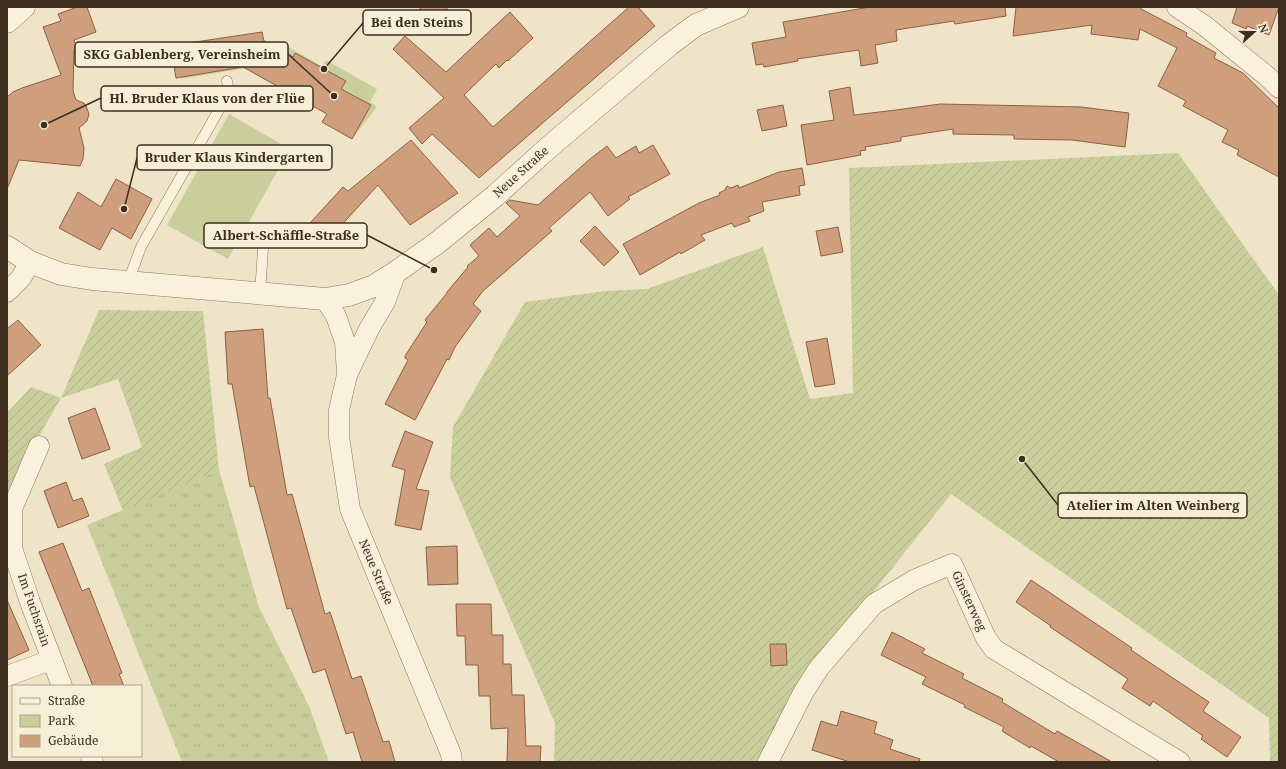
<svg xmlns="http://www.w3.org/2000/svg" width="1286" height="769" viewBox="0 0 1286 769" font-family="'Noto Serif',serif">
<style>
.grass{fill:url(#grass-tufts)}
.park{fill:#c9cf9b}
.garden{fill:url(#garden-furrows)}
.building{fill:#cf9f7d;stroke:#8d5f41}
.lines{fill:none;stroke-linecap:round;stroke-linejoin:round}
.service-casing{stroke:#8d765c;stroke-width:11}
.minor-casing{stroke:#8d765c;stroke-width:21}
.tertiary-casing{stroke:#8d765c;stroke-width:23}
.service{stroke:#faf1dc;stroke-width:10}
.minor{stroke:#faf1dc;stroke-width:20}
.tertiary{stroke:#faf1dc;stroke-width:22}
.labels{text-anchor:middle;stroke-width:4;stroke-linejoin:round;paint-order:stroke}
.street-label{font-size:12px;fill:#3d2e20;stroke:#f7eed8}
.leader{fill:none;stroke:#3d2e20;stroke-width:1.5}
.callout-dot{fill:#3d2e20;stroke:#f7eed8;stroke-width:1.5}
.callout{fill:#f7eed8;stroke:#3d2e20;stroke-width:1.5}
.callout-label{font-size:13px;text-anchor:middle;font-weight:bold;fill:#3d2e20}
</style>
<defs>
<pattern id="grass-tufts" width="24" height="20" patternUnits="userSpaceOnUse"><rect width="24" height="20" fill="#c9cf9b"/><path d="M3 7l-1-3M5 7V3M7 7l1-3M15 17l-1-3M17 17v-4M19 17l1-3" fill="none" stroke="#aeb285"/></pattern>
<pattern id="garden-furrows" width="10" height="10" patternUnits="userSpaceOnUse"><rect width="10" height="10" fill="#c9cf9b"/><path d="M-1 1l2-2M0 10L10 0M9 11l2-2" fill="none" stroke="#aeb285"/></pattern>
</defs>
<rect width="100%" height="100%" fill="#f0e4c8"/>
<path class="grass" d="M219,470L259,607L309,706L329,762H182L87,525Z"/>
<path class="park" d="M264,41L275,47L278,41L322,66L326,60L377,89L370,102L377,107L352,139L322,122L327,114L246,68L181,79L177,63H172L171,54Z
M229,114L290,149L228,259L167,225Z"/>
<path class="garden" d="M1178,153L1279,295V762H1270L1269,718L951,494L794,692L758,762H554L555,723L450,477L453,427L525,302L605,291L647,289L763,247L810,399L853,393L849,168Z
M99,310L203,311L219,470L123,511L104,464L142,447L118,379L61,398L7,492V413L31,387L61,398Z"/>
<path class="building" d="M77,7H87L96,32L74,40L77,48L74,50L73,91L76,100L84,103L86,106L89,114L87,121L79,128L84,148L83,159L80,166L19,160L7,189V97L13,92L22,88L61,75L43,27L61,21L58,14Z
M420,7H447V23L421,24Z
M629,7H638L655,26L479,178L432,134L422,144L409,128L444,98L393,49L405,36L446,72L510,12L533,38L508,61L507,60L499,68L496,64L464,95L493,127Z
M870,7H1005L1006,16L955,24L954,21L896,30L897,41L875,45L878,63L861,66L859,50L797,59L798,61L764,67L763,64L756,65L752,43L786,37L783,22Z
M1016,7H1141V9L1187,33L1186,36L1216,53L1214,58L1243,73L1279,108V177L1237,155L1239,150L1222,142L1228,130L1183,106L1186,101L1158,86L1177,48L1140,29L1138,40L1091,34L1092,25L1013,36Z
M1237,7H1279L1269,35L1247,26L1246,29L1232,23Z
M262,32L264,41L293,57L295,53L346,81L341,89L371,105L352,139L322,122L327,114L243,67L176,78L172,54L183,52L182,44Z
M850,87L854,115L896,110L940,104L1081,107L1129,113L1125,147L1072,140L1014,139V135L953,134V129L901,137V141L865,147L866,150L860,151L861,155L807,165L801,125L834,120L829,91Z
M783,105L787,126L762,131L757,110Z
M411,140L458,193L410,225L378,185L328,240L310,223L343,187L348,191Z
M653,145L670,174L628,197L630,199L608,216L590,192L549,228L552,231L483,291L473,304L481,311L455,347L449,360L447,359L415,420L385,404L408,360L405,358V356L427,322L425,320L447,293V292L468,267L467,266L479,256L470,245L489,228L497,237L520,216L506,203L510,200L538,205L590,159L607,146L616,158L636,146L639,153Z
M802,168L805,185L799,186L800,195L762,202L764,211L748,217L750,221L734,227L732,223L701,235L705,240L681,254L680,252L640,275L623,244L699,203L720,195L719,193L725,190L727,186L731,188L738,185L739,188L779,172Z
M116,179L152,199L131,239L112,228L100,250L59,228L78,192L101,207Z
M595,226L619,252L604,266L580,241Z
M838,227L843,252L821,256L816,231Z
M18,320L41,345L7,376V329Z
M263,329L268,398H270L287,495L292,494L325,614L330,612L352,679L361,676L383,742L389,741L395,762H362L353,732L346,734L325,669L313,673L291,608L287,609L254,486L250,487L232,384H228L225,332Z
M827,338L835,384L815,387L806,342Z
M95,408L110,449L82,459L68,418Z
M405,431L433,442L416,489L429,491L421,530L395,525L405,470L392,466Z
M66,482L73,501L82,498L89,516L58,528L44,491Z
M63,543L82,591L89,588L122,673L119,674L124,686H93L39,552Z
M457,546L458,584L428,585L426,547Z
M1031,580L1132,648L1131,650L1209,702L1203,711L1241,737L1227,757L1201,739L1203,736L1153,701L1150,706L1122,688L1128,679L1050,627L1051,626L1016,602Z
M7,600L29,650L7,660Z
M456,604H491L492,635H503V664H511L512,695H524L526,746H541L540,762H507L508,728L491,729L490,696H479L478,665H466L465,636H457Z
M892,632L925,649L922,653L964,674L962,678L1003,699L1002,702L1055,734L1057,731L1112,762H1059L1031,746L1030,748L1002,731L1004,727L964,707L965,705L922,684L926,677L881,655Z
M770,644H786L787,665L771,666Z
M841,711L877,722L874,733L893,740L890,749L920,759L919,762H850L812,750L821,721L837,726Z"/>
<g class="lines">
<g class="service-casing">
<path id="service" d="M128,282L141,247L229,92L227,81
M260,294L263,249"/>
</g>
<g class="minor-casing">
<path id="minor" d="M1177,7L1205,26L1268,77L1279,88
M396,272L385,302L369,329L347,375L339,410V437L350,509L451,754L452,762
M7,292L21,278L30,262
M325,299L336,316L345,342L347,373
M39,446L12,509V548L30,602L62,686
M7,676L51,660
M91,756L93,762
M768,762L803,693L819,668L874,604L914,580L952,564L986,638L994,649L1180,762"/>
</g>
<g class="tertiary-casing">
<path id="tertiary" d="M7,22L24,7
M7,247L30,262L61,274L92,279L325,299L349,295L374,286L396,272L437,243L495,196L548,148L669,45L696,25L738,7"/>
</g>
<use href="#service" class="service"/>
<use href="#minor" class="minor"/>
<use href="#tertiary" class="tertiary"/>
</g>
<g class="labels">
<g class="street-label">
<text transform="translate(521 172) rotate(-42)" y="4">Neue Straße</text>
<text transform="translate(376 572) rotate(67)" y="4">Neue Straße</text>
<text transform="translate(969 601) rotate(65)" y="4">Ginsterweg</text>
<text transform="translate(34 610) rotate(71)" y="4">Im Fuchsrain</text>
</g>
</g>
<path class="leader" d="M324 69L363 23M334 96L288 54M44 125L101 98M124 209L137 158M434 270L367 235M1022 459L1058 505"/>
<g class="callout-dot">
<circle cx="324" cy="69" r="4"/>
<circle cx="334" cy="96" r="4"/>
<circle cx="44" cy="125" r="4"/>
<circle cx="124" cy="209" r="4"/>
<circle cx="434" cy="270" r="4"/>
<circle cx="1022" cy="459" r="4"/>
</g>
<g class="callout">
<rect x="363" y="10" width="108" height="25" rx="4"/>
<rect x="75" y="42" width="213" height="25" rx="4"/>
<rect x="101" y="86" width="212" height="25" rx="4"/>
<rect x="137" y="145" width="195" height="25" rx="4"/>
<rect x="204" y="223" width="163" height="25" rx="4"/>
<rect x="1058" y="493" width="189" height="25" rx="4"/>
</g>
<g class="callout-label">
<text x="417" y="27">Bei den Steins</text>
<text x="182" y="59">SKG Gablenberg, Vereinsheim</text>
<text x="207" y="103">Hl. Bruder Klaus von der Flüe</text>
<text x="234" y="162">Bruder Klaus Kindergarten</text>
<text x="286" y="240">Albert-Schäffle-Straße</text>
<text x="1153" y="510">Atelier im Alten Weinberg</text>
</g>
<rect width="1286" height="769" fill="none" stroke="#3d2e20" stroke-width="16"/>
<rect x="12" y="685" width="130" height="72" fill="#f7eed8" stroke="#ada18e"/>
<rect x="20" y="698" width="20" height="6" fill="#faf1dc" stroke="#ada18e"/>
<text x="48" y="705" font-size="12" fill="#3d2e20">Straße</text>
<rect x="20" y="715" width="20" height="12" fill="#c9cf9b" stroke="#ada18e"/>
<text x="48" y="725" font-size="12" fill="#3d2e20">Park</text>
<rect x="20" y="735" width="20" height="12" fill="#cf9f7d" stroke="#ada18e"/>
<text x="48" y="745" font-size="12" fill="#3d2e20">Gebäude</text>
<g transform="translate(1254 32) rotate(69)" stroke="#f7eed8" stroke-width="3" paint-order="stroke">
<path d="M0-3L7 15L0 10L-7 15Z" fill="#3d2e20"/>
<text y="-6" font-size="11" font-weight="bold" text-anchor="middle" fill="#3d2e20">N</text>
</g>
</svg>
